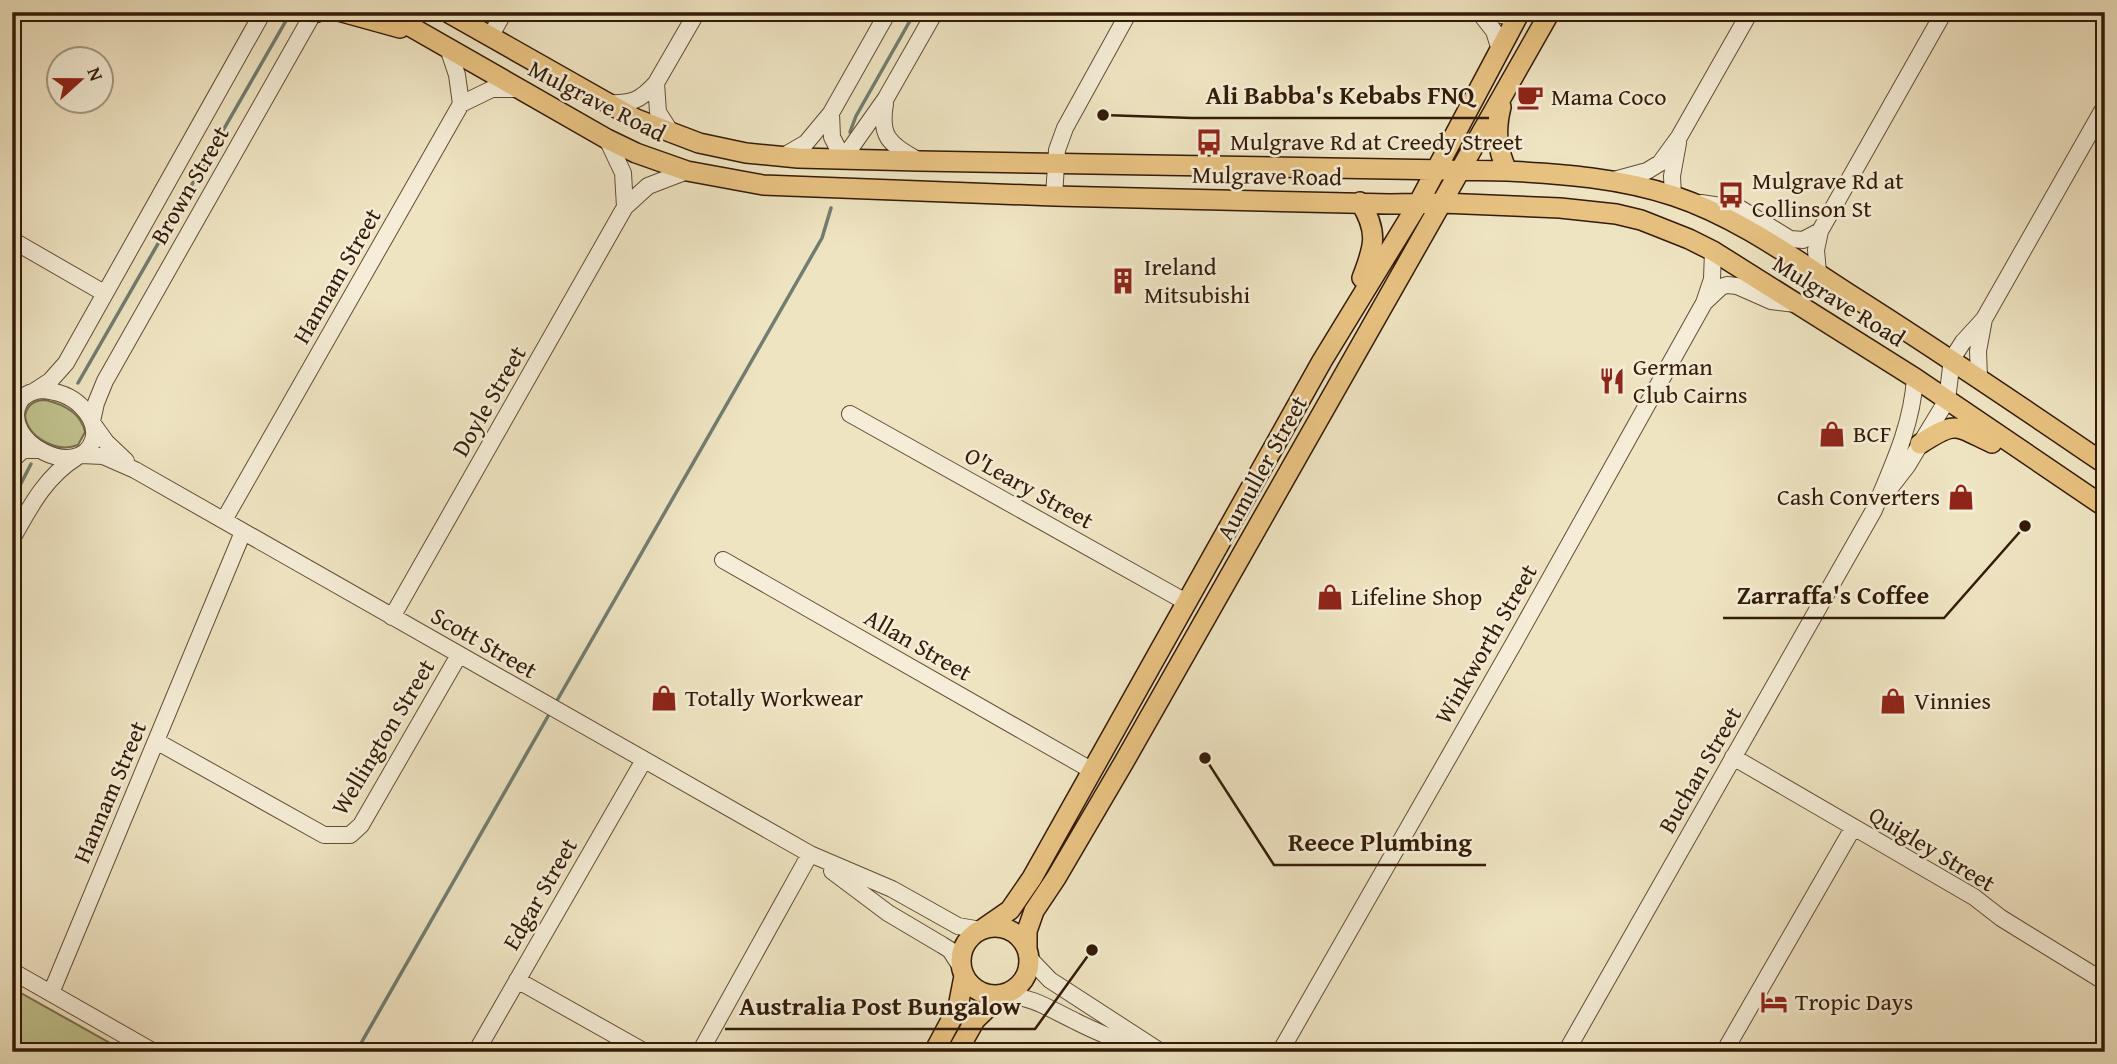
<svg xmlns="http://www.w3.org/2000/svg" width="2117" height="1064" viewBox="0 0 2117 1064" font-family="'Gentium Book Plus',serif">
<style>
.green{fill:#c0c28e;stroke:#7a6e4a;stroke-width:2}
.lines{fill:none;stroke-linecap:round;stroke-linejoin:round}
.stream{stroke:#717d72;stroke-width:3.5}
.minor-casing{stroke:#624d36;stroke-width:18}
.major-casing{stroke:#331b07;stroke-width:22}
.minor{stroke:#f5edd7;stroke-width:16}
.major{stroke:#e8c281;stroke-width:19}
.labels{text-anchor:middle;stroke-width:5;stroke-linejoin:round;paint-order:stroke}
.poi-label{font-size:24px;fill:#331b07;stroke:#f5edd7;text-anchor:start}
.street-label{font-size:24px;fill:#331b07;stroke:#f5edd7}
.leader{fill:none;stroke:#331b07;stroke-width:2.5}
.callout-dot{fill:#331b07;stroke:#f5edd7;stroke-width:2.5}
.callout-label{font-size:26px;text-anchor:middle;font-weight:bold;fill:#331b07;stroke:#f5edd7;stroke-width:5;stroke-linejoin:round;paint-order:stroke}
</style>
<rect width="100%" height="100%" fill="#efe4c2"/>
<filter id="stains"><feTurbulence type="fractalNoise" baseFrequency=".00286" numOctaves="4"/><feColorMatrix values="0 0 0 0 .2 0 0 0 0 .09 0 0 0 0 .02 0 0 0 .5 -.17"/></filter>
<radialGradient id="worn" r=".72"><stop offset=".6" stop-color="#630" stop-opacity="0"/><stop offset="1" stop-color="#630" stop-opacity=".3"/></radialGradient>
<path class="green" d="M45,400C63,404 81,413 85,432L78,445C57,453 28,438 25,416C27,405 34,400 45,400Z
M12,988L126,1052H28L12,1043Z"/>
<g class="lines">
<path class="stream" d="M850,132L856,116L915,12
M78,383L291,12
M12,501L31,464
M555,704L822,238L831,208
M356,1052L551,711"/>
<g class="minor-casing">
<path id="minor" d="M1479,12L1494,31L1500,50
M1488,12L1506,16L1519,15
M490,37L504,12
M656,83L658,112L672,134
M607,103C631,104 640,101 656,83L697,12
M461,104L492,89H518
M885,104C879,139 891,144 919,161
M831,113L832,137L843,159L886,98L935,12
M607,139L623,173L625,207
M782,157L806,143L831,113L888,12
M1614,180L1647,171L1660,163L1679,137L1750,12
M1054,196L1057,150L1065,128L1129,12
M1673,196L1672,176L1678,143
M1701,203L1741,209L1790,239L1803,240L1820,231
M12,240L104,293
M1818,273L1816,250L1820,231L1944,12
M1705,302L1721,287L1727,285L1737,286L1771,301L1796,304
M1979,377L1978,351L1984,319
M41,390C57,391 70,395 81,406C90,415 97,427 93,440C79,482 0,442 19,403C24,394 32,391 41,390Z
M33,392L50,381L66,363L263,12
M850,414L1186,602
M92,421L96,403L105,381L314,12
M93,424L106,442L126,461
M81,455L103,456L135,470L810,854L892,889L958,926L981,930
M12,460L23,450H38
M1890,488L1907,466L1947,400L1952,359L1963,342L1984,319L2105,106
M224,520L461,104L457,75L448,48
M12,539C30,507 45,477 77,457
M723,560L1091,770
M392,617L625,207L648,186L687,171
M156,741L324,835H350L361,825L459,655
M1733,757L1974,897L2001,918L2105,982
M832,871L888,913L942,945L950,950L961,967
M1029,958L1050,980L1161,1052
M12,971L154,1052
M517,980L645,1052
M51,993L243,532
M1004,995C1031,996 1050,1009 1075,1021C1098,1033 1122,1042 1146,1052
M476,1052L644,760
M700,1052L810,854
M1280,1052L1514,643L1704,303L1712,279L1713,251
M1566,1052L1874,510C1892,467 1912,426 1915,378
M1724,1052L1853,828"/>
</g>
<g class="major-casing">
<path id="major" d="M342,12L400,28
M385,12L607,139L636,153L687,171L763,185L1054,196L1390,204L1442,203L1560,208L1616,214L1641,220L1689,239L1713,251L1915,378L2105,507
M447,12L636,119L699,143L746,153L798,158L919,161L1507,171C1564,174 1619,178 1674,196C1737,217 1793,258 1849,294C1936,349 2020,406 2105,464
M313,13L317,12
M1501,107C1495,131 1497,148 1507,171
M1360,202C1379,232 1374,247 1362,278
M1920,444C1957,420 1955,426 1992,443
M961 961a34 34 0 1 1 68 0a34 34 0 1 1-68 0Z
M984,928L1010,910L1032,878L1322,361L1418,204L1520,12
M1027,949V931L1034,911L1056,878L1124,762L1550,12
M934,1052L958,1007L964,976
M957,1052L975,1020L1000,996"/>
</g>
<use href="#minor" class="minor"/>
<use href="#major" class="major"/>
</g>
<defs>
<g id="cafe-bare" transform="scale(2.1)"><path d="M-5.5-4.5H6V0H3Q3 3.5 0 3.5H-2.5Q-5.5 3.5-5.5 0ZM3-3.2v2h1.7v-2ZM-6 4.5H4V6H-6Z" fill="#8f2418" stroke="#f5edd7" stroke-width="2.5" paint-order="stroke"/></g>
<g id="bus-bare" transform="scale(2.1)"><path d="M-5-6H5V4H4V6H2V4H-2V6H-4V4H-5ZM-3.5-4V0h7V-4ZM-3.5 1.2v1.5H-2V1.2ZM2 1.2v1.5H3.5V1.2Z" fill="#8f2418" stroke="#f5edd7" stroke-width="2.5" paint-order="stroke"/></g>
<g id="building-bare" transform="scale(2.1)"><path d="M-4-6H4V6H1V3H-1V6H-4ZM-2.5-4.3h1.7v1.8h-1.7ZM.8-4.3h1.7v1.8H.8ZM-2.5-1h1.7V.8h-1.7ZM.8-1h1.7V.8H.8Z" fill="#8f2418" stroke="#f5edd7" stroke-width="2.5" paint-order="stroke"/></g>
<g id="restaurant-bare" transform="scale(2.1)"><path d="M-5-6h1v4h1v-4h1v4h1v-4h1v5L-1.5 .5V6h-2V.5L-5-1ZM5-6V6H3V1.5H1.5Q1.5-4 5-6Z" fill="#8f2418" stroke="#f5edd7" stroke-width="2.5" paint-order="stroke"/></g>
<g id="shop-bare" transform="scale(2.1)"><path d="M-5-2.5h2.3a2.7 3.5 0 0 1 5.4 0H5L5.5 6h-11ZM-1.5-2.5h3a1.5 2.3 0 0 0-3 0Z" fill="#8f2418" stroke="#f5edd7" stroke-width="2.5" paint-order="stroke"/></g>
<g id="hotel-bare" transform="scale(2.1)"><path d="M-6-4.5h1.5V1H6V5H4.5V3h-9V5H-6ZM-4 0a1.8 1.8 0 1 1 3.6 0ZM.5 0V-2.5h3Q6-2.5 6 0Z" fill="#8f2418" stroke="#f5edd7" stroke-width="2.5" paint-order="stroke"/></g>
</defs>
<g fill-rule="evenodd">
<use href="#cafe-bare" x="1530" y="97"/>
<use href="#bus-bare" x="1209" y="142"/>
<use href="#bus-bare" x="1731" y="195"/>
<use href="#building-bare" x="1123" y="281"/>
<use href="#restaurant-bare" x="1612" y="381"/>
<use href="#shop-bare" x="1832" y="434"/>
<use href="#shop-bare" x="1961" y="497"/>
<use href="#shop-bare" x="1330" y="597"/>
<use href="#shop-bare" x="664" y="698"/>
<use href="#shop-bare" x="1893" y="701"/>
<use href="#hotel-bare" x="1774" y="1002"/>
</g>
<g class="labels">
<g class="poi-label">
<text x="1551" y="105">Mama Coco</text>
<text x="1230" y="150">Mulgrave Rd at Creedy Street</text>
<text x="1752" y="189">Mulgrave Rd at<tspan x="1752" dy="28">Collinson St</tspan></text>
<text x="1144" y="275">Ireland<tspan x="1144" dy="28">Mitsubishi</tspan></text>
<text x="1633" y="375">German<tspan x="1633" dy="28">Club Cairns</tspan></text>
<text x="1853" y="442">BCF</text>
<text x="1940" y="505" text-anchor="end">Cash Converters</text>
<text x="1351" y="605">Lifeline Shop</text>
<text x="685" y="706">Totally Workwear</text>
<text x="1914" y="709">Vinnies</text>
<text x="1795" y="1010">Tropic Days</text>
</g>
<g class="street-label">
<text transform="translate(597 101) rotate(27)" y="8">Mulgrave Road</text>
<text transform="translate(1267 176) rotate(1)" y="8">Mulgrave Road</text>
<text transform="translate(190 185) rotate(-60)" y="8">Brown Street</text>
<text transform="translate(337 276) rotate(-60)" y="8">Hannam Street</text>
<text transform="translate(1839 301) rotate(32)" y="8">Mulgrave Road</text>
<text transform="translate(489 401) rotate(-60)" y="8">Doyle Street</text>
<text transform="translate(1262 468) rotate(-61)" y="8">Aumuller Street</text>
<text transform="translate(1029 488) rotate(29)" y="8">O'Leary Street</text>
<text transform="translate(484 643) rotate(30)" y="8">Scott Street</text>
<text transform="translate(1486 644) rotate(-60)" y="8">Winkworth Street</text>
<text transform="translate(918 645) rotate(30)" y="8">Allan Street</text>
<text transform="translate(383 737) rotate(-59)" y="8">Wellington Street</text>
<text transform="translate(1700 770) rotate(-60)" y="8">Buchan Street</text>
<text transform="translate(110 792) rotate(-67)" y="8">Hannam Street</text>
<text transform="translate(1932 849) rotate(31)" y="8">Quigley Street</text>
<text transform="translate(540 894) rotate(-60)" y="8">Edgar Street</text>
</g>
</g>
<path class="leader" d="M1103 115L1192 118H1489M2025 526L1944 618H1723M1205 758L1274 865H1486M1092 950L1035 1029H725"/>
<g class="callout-dot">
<circle cx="1103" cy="115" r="7"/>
<circle cx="2025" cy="526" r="7"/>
<circle cx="1205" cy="758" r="7"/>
<circle cx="1092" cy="950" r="7"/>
</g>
<g class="callout-label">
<text x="1340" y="104">Ali Babba's Kebabs FNQ</text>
<text x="1833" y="604">Zarraffa's Coffee</text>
<text x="1380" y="851">Reece Plumbing</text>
<text x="880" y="1015">Australia Post Bungalow</text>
</g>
<rect width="2117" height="1064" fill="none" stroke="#efe4c2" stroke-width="42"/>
<rect x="14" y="14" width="2089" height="1036" fill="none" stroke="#331b07" stroke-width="3.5"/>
<rect x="21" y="21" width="2075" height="1022" fill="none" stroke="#331b07" stroke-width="2"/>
<g transform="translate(80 80) rotate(69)"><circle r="33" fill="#f5edd7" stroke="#a79984" stroke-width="2"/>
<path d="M0-5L12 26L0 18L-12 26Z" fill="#8f2418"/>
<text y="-10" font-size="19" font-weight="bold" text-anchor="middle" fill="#331b07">N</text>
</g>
<rect width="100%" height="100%" filter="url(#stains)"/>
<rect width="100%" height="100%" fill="url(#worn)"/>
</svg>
